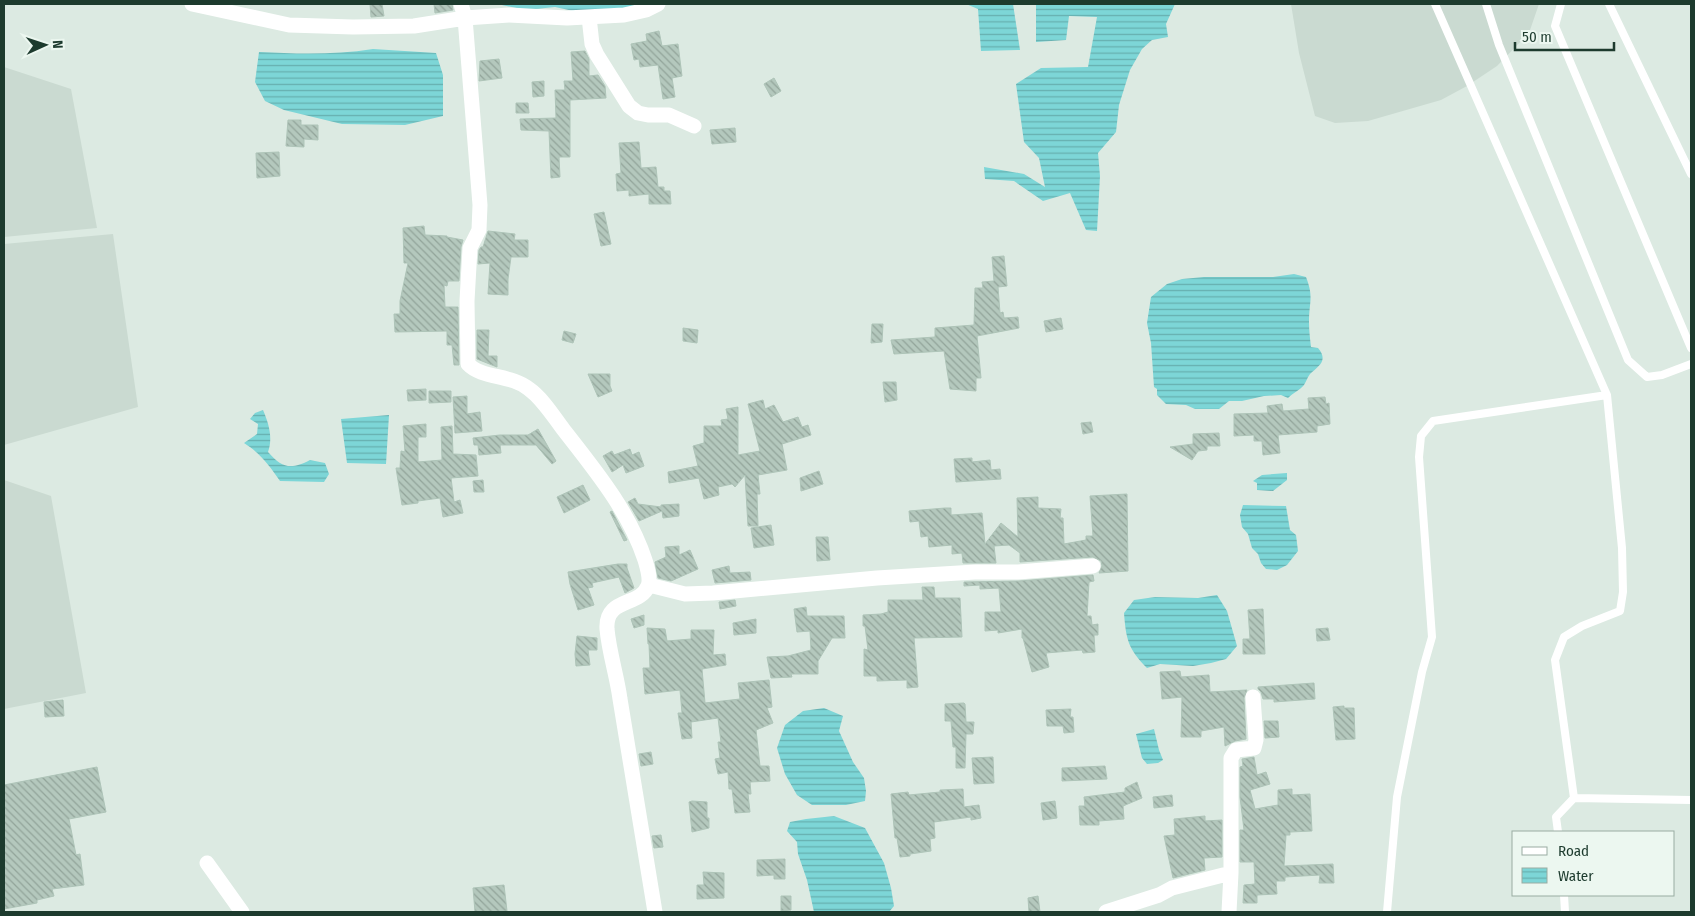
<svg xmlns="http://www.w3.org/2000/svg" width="1695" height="916" viewBox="0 0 1695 916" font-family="'Fira Sans Condensed',sans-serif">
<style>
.built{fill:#cadad1}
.water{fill:url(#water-rules)}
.building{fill:url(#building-back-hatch);stroke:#aec4b8}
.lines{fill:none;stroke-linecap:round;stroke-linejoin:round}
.service{stroke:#fff;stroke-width:8}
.minor{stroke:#fff;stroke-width:15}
</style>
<defs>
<pattern id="water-rules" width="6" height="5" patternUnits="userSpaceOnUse" patternTransform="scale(1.25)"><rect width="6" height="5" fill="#7dd6d7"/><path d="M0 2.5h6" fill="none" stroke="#66afaf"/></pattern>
<pattern id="building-back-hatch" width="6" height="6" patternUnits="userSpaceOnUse" patternTransform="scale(1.25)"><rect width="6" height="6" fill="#b4c8bd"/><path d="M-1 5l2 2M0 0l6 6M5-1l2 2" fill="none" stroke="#92a49a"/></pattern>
</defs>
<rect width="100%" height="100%" fill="#dceae2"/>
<path class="built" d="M1291,4H1539L1529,33L1497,66L1467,86L1441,100L1368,121L1335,123L1315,116L1299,53Z
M4,67L71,89L97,228L4,237Z
M113,234L138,407L4,445V244Z
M4,480L51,496L86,693L4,709Z"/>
<path class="water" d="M497,4H643L631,8L578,12L555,7L526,10Z
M966,4H1013L1020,50L981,51L978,9Z
M1036,4H1175L1166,24L1168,37L1152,40L1142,49L1130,70L1119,105L1116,132L1098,153L1100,176L1097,231L1086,230L1070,193L1043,201L1014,181L985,179L984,167L1024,174L1045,187L1039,158L1024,142L1016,84L1041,68L1088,67L1097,17L1069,16L1066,40L1036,42Z
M373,49L436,53L443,75V116L405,125L342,124L284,110L265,101L255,82L259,52C298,54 335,55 373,49Z
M1294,274L1306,277C1314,297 1309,302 1309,322C1309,330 1310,339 1311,347L1318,348C1329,361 1318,366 1310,374C1307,378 1306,382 1304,385C1300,390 1293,393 1288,398L1281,395L1264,396L1242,401H1229L1219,409H1195L1186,405L1166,404L1157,395V389L1154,387L1151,343L1147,323L1151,297L1167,284L1182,279L1204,277H1273Z
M263,410C269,424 273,438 268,452C282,468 291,470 310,460L325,463L329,474L324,482L280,481C269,465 260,453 244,443L257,434L258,424L250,419L255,413Z
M389,415L386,464L347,463L341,419Z
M1287,473V480L1273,491L1257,490V483L1253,481L1262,475Z
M1243,505L1286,506L1290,530L1296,535L1298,551L1287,565L1277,570L1266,569L1261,563L1258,554L1252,548L1248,534L1242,527L1240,515Z
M1217,595L1227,611L1237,646L1226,659L1211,663L1193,666L1160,664L1147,668C1128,649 1126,639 1124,613L1134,600L1155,597L1198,598Z
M824,708L843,716L839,731L853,762L864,778L866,791L865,801L846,805H812L797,795L785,774L777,748L785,725L803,711Z
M1154,729L1159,750L1163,760L1158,763L1147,764L1142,758L1136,734Z
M834,816L865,828L884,863L891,888L894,906L889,912H814L807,880L798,854L797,842L787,831L790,822L806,819Z"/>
<path class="building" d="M370,4H382L384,16L371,17Z
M434,4H452L453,10L435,13Z
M659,31L662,46L678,44L682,76L672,78L675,97L663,99L658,65L640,67L639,59L634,60L631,44L647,41L646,34Z
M585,51L589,59V76L598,75L605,86L606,98L570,100V157H559L560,177L551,178L549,131L521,130L520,119L556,118L555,90H565L564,81H573L571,52Z
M499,59L502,78L479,81L480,61Z
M774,78L781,91L771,97L764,84Z
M544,81V96L533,97L532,82Z
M516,103H528L529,113H516Z
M288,120H301V125H318V140L304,139V147L286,146Z
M735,128L736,142L712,144L710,130Z
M639,142L641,168L656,167L658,187H664V191H670L671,204H649V194L629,196V190L617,191L616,174L621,173L619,143Z
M279,152L280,176L257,178L256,153Z
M604,212L611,244L601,246L594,214Z
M424,226L425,235L447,236V237L463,240L461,247L459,281H448L447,286L444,285L445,307H458L459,365H454L452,345H447V331L395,332L394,314H400V301L408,263H404L403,228Z
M488,231L515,234L514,240H528V257H511L508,279V295L488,294L490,263L478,264L479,250L481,247H483Z
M1004,256L1007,286L998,287L1000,313L1003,312L1004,318L1018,317L1019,328L977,336L981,378H976V391L950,389L944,351L894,354L891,340L935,337V328L974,325L975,288H983L982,282L994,281L992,257Z
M1061,318L1063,329L1046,332L1044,321Z
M872,324H883L882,342L871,343Z
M683,328L698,330L697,343L683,341Z
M477,330H489L488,356H497V367L477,359Z
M564,331L576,334L573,343L562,340Z
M588,374H610V386L612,391L598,397Z
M883,382H896L897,400L885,402Z
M426,389V400L408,401L407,390Z
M429,391H451V402L429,403Z
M467,396V414L480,412L482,431L455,433L453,397Z
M1325,397L1326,404L1329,403L1330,424L1317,426V432L1278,435L1280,453L1263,455L1262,441H1254V435L1234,436V414L1268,413L1267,406L1282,404L1283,411L1309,409L1308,398Z
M763,400L765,409L774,405L783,422L798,417L802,427L808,425L811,435L782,444L787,470L758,475L760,494H757L758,526H748L745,475L735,487L732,484L718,487L719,495L704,499L699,478L669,483L668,472L698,466L693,446L704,443V426H722L721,420L728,419L726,409L738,407V455L760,451L748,404Z
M1091,422L1093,432L1083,434L1081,423Z
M426,424V437H418V462L442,460L441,427L452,426L453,454L476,455L478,476L451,478L454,502L460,500L463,513L443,517L440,498L418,501V503L402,505L396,468H400L401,451L405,452L403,426Z
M538,429L556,461L552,464L536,445H500L501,453L479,455L478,445H474L473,438L500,435H528Z
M1219,433L1220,446H1207V450L1198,451L1192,460L1170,447L1193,444V434Z
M630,449L632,455L639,452L644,466L626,473L623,465L612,472L603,456L612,451L614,455Z
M972,458V462L990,460L991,470L1000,469L1001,479L956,482L954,459Z
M819,471L823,484L801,491L800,478Z
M483,480L484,492H474L473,481Z
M583,485L590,500L564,513L557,497Z
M1127,494L1128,571L1099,573L1102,566L1101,561L1093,557L1020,562V553L1009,545L994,546L996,563H963L962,553L952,554V545L929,547L928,536L921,537L919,521L910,522L909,511L945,508H951V515L982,513L985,544L1001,523L1018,537L1017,498L1038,497V508L1061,509L1060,518H1063L1064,544L1086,540V536H1093L1090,496Z
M635,498L638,504L661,507V505L679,504V516L663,518L662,511L639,521L628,502Z
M612,511L627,540L624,541L610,512Z
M771,525L774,545L754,548L751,528Z
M816,537H828L830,560L817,561Z
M679,546V555L690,550L698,569L671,581L658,578L655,562L666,557L665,547Z
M618,564H627V568L634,588L625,593L619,577L592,583L593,587L588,588L594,605L578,610L570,584L568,572Z
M729,566L730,573L750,572L751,580L715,583L712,570Z
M1093,575L1094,581L1089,582L1087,616H1091L1092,625L1098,624V635H1094L1095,652L1083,653L1082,650L1046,653L1049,667L1032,672L1023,638H1022V629L998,633V630L985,631V612H1001L999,588L980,589V585L964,586V582L1019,581Z
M922,587H934L935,598H960L962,637L914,638L918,687L907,688V680L877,681V676H864V649L868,650L865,626H863V615L881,614L888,612V600H923Z
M735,600L736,606L720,609L719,602Z
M806,607L807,616H844L845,638H832L818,661V674H791L792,677L771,678L767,657L788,656L811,650L810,631L797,632L794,609Z
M1263,609L1265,654H1243V639H1250L1248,610Z
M644,615V625L634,628L631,619Z
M756,619V633L734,635L733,623Z
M647,628L665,629L667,641L691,639V630H714L713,655L725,654L726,665L702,669L705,703L740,699L738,683L769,680L772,707L767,708L773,723L756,730L760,766H769L770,781L750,782L751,794H748L750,812L735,813L732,789H729L728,772L718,774L715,759L720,758L718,742H721L718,718L691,722L692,738L682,739L678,713H682L680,690L645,694L643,668H650L649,644H648Z
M1328,628L1330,640L1317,641L1316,629Z
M577,636L597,638V650H588L590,665L576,666L575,654Z
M1180,671L1181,677L1209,675L1210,692L1247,690L1244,698L1246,739L1235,741L1225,746L1224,727L1201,731V737H1181L1182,697L1162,699L1160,672Z
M1314,683L1315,699L1274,702V699H1263L1261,692L1258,689V687Z
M63,700L64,716L45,717L44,702Z
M964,703L965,704L966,722H974L973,734H966L965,768H956V747H953L951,721H945V704Z
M1344,706V708H1354L1355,739L1336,740L1333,707Z
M1071,709L1070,717H1073L1074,732L1064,733L1063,726H1047L1046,710Z
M1264,721H1278L1279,737L1265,738Z
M651,752L653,764L641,766L639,754Z
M993,757L994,783L974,784L972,758Z
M1254,757L1257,775L1266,772L1270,784L1250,790L1255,809L1278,805V790L1292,789V795L1310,794L1312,831L1290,832V835H1286L1284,866L1333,864L1334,883H1319L1320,875L1285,877V881H1276L1277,894L1257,895V903H1243L1244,885L1255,884L1254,862H1240V830H1244L1240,797V767L1243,766L1242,759Z
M1105,766L1107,779L1062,781V768Z
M97,767L106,812L69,819L76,855L80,854L84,885L52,889L54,896L37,900V903L4,909V785Z
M1137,782L1142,798L1123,806L1124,819L1099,821V825H1080L1079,806H1085L1084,797L1125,792V788Z
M963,789L964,807L979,805L981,818L971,820V817L934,822L935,838L930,839L931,851L910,854V856L900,857L897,838H895L891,794L908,792L909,795L940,792V790Z
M1172,795L1173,806L1154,808L1153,797Z
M692,801L707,802V818H709V828L692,832L689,802Z
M1055,801L1057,818L1043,820L1041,803Z
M1205,816V821L1222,820V857L1204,858L1205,870L1173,878L1164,836L1175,835L1174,819Z
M661,835L663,847L654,848L652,836Z
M785,859V879H774V875L757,876V860Z
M703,872L724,873V898L697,899V885H704Z
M504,885L507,911L475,912L473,888Z
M781,896H791V910L781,911Z
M1038,896L1040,912H1029L1028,898Z"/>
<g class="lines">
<path class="service" d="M1435,4L1607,395L1622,548L1623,592L1620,611L1582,626L1564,637L1555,660L1574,798
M1486,4L1499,45L1628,360L1647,377L1662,375L1691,364
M1561,4L1555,26L1691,348
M1609,4L1691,174
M1558,832L1556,817L1574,798L1691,800
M1564,895L1565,912
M1387,912L1397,797L1422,672L1432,637L1419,457L1421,436L1433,421L1607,395"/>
<path class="minor" d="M192,4L289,25L353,27L414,26L465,18L509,15L567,18L624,15L646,10L658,4
M461,4L465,18L480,205L479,230L470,248L467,301L468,364C482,379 511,374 529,389C542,398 554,417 563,429C595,470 629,511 645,560C647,567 651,579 648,586C640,607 605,597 607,629C609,652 617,676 620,699C632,770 643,841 655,912
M589,17L592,44L597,55L629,106L638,113L648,115H669L694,126
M649,585L685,594L713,593L877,578L975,572H1018L1093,566
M207,863L242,912
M1106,912L1159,895L1172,888L1231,873V758L1236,750L1254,748L1256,740L1253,697
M1229,912L1231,873"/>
</g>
<rect width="1695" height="916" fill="none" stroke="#1d3b2e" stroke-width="10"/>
<rect x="1512" y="831" width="162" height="65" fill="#ecf7f0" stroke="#99aca2"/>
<rect x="1522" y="847" width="25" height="8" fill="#ffffff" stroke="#99aca2"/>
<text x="1558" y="856" font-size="15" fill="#1d3b2e">Road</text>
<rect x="1522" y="868" width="25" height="15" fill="url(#water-rules)" stroke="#99aca2"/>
<text x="1558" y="881" font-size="15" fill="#1d3b2e">Water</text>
<g transform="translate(45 45) rotate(87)" stroke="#ecf7f0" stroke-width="4" paint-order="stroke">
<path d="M0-4L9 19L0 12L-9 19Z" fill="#1d3b2e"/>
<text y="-8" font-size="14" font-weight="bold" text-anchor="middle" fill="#1d3b2e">N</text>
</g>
<path d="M1515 42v8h99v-8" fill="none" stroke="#1d3b2e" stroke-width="2.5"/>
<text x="1522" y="42" font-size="15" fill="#1d3b2e" stroke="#ecf7f0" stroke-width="4" paint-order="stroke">50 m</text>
</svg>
